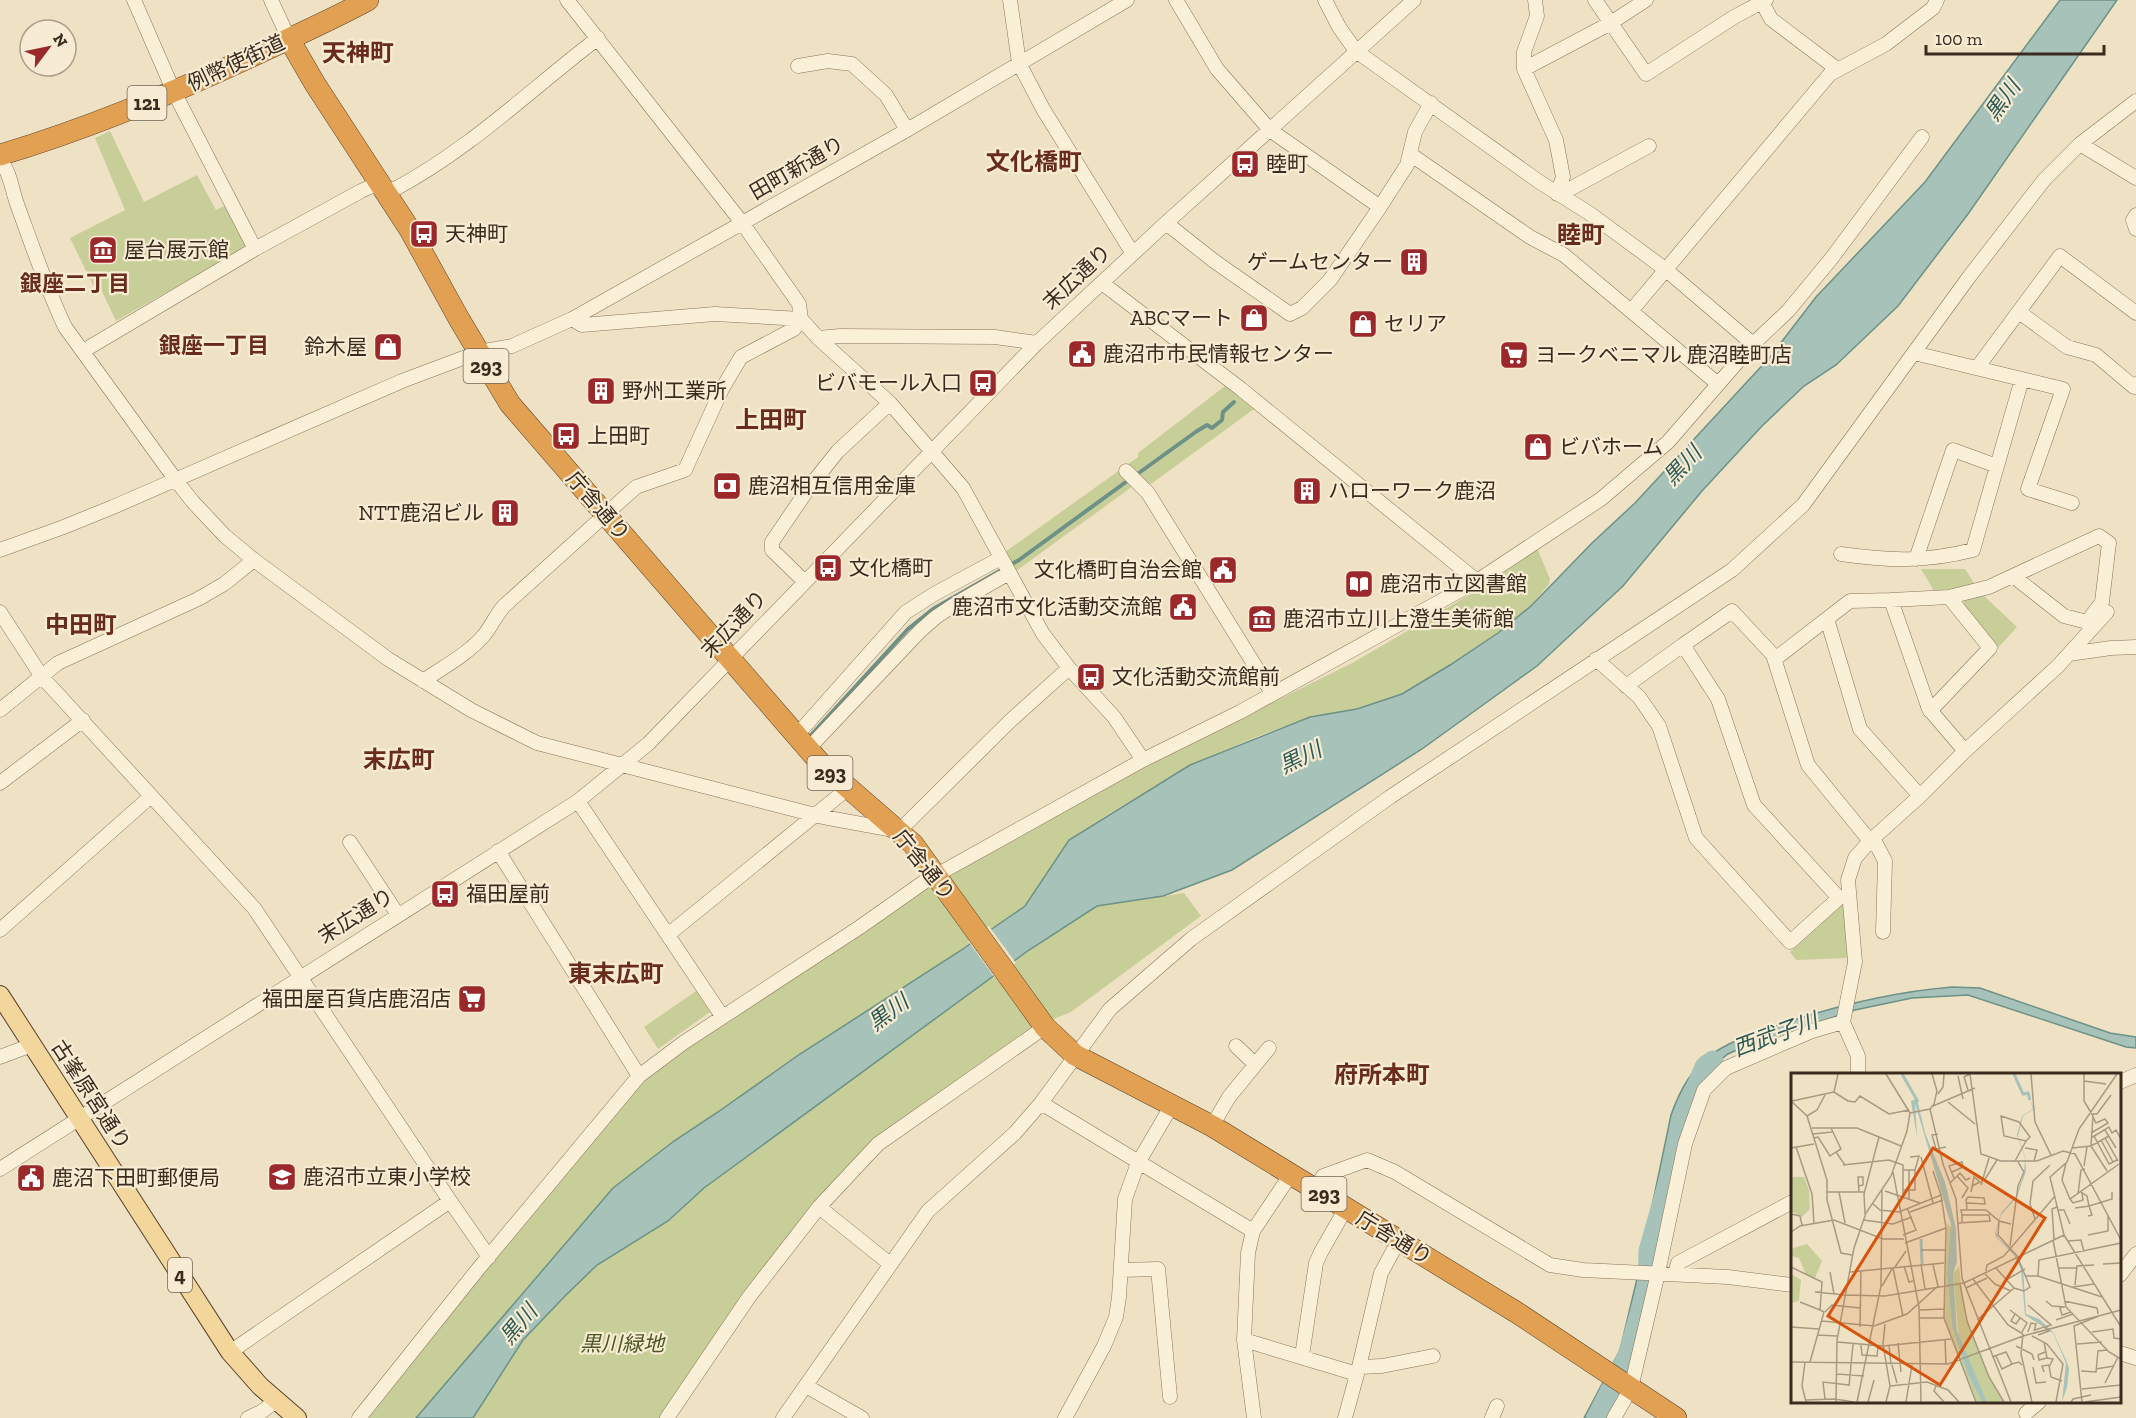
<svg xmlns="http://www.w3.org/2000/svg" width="2136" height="1418" viewBox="0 0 2136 1418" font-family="'Zilla Slab','Noto Sans JP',serif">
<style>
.park{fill:#c8ce97}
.water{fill:#a6c2b9;stroke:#6c9187;stroke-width:1.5}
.pier{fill:#efe2c4}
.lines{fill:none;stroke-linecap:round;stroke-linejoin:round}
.stream{stroke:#6c9187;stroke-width:4}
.river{stroke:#a6c2b9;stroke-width:21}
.minor-casing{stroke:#8a735a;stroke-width:15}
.major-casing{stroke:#58412e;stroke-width:20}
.highway-casing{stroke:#58412e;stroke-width:22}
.minor{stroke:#faefd7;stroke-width:14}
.major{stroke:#f3d69b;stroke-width:18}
.highway{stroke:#e1a052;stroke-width:21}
.labels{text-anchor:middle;stroke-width:4.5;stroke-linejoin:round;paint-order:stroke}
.shield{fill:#f7ecd3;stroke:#736554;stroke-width:1.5}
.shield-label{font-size:20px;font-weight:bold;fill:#3a2b1e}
.street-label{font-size:21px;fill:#3a2b1e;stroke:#f7ecd3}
.poi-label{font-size:21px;fill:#3a2b1e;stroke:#f7ecd3;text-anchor:start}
.park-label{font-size:21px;font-style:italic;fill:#4b5724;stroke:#f7ecd3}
.water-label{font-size:22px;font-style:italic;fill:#2d5a56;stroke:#f7ecd3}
.neighbourhood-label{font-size:22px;font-weight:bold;fill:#682b1c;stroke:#f7ecd3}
.quarter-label{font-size:24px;font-weight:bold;fill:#682b1c;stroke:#f7ecd3}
.inset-river{fill:none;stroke:#a6c2b9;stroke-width:3}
.inset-road{fill:none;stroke:#a79982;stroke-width:1.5}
.view{fill:#d7540e;fill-opacity:0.15;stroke:#d7540e;stroke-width:3}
.inset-edge{fill:none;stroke:#3a2b1e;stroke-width:3}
</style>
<rect width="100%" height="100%" fill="#efe2c4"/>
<path class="park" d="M110,131L144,202L197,175L216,210L226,205L248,246L116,321L98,283L93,285L70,238L125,210L95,138Z
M1225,386L1254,409L1151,484L1140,481L1016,571L1005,552L1138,457V453Z
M1537,548L1550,579L1549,584L1531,606L1498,633L1450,665L1402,694L1357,709L1310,717L1256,737L1190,765L1107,815L1069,840L1025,905L960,951L800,1054L718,1112L674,1141L613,1188L416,1418H366L459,1301L639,1084L657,1068L920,889L1096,790L1354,662L1486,585Z
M1921,569H1965L1976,586L1934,591Z
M1982,594L2017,627L1998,648L1963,610L1964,599Z
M1184,893L1201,916L1071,1012L1056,1018L1035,1033L1022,1037L996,1052L873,1139L712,1341L660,1418H473L523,1340L565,1296L597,1265L668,1221L704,1188L1029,950L1097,906Z
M1844,903L1847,958L1796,960L1790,952Z
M696,991L710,1012L658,1049L644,1027Z"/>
<path class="water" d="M2060,0H2117L1968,214L1898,306L1836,365L1804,386L1762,426L1702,491L1623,586L1537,666L1422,749L1232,870L1163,896L1097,906L1029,950L704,1188L668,1221L597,1265L565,1296L523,1340L473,1418H416L613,1188L674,1141L718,1112L800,1054L960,951L1025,906L1069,840L1190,765L1310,717L1357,709L1402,694L1450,665L1498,633L1531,606L1592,543L1635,503L1770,357L1816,297L1925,182Z
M1952,987L1980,988L2110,1033L2136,1037V1048L2126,1047L1968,995L1912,998L1855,1010L1741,1048L1728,1054L1713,1066L1689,1093L1682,1106L1634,1324L1610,1395L1599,1418H1584L1620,1350L1636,1283L1671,1115C1680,1090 1692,1067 1715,1052C1735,1039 1760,1031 1782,1024C1838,1005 1894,992 1952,987Z"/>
<path class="pier" d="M989,926L1016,963L995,978L968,941Z"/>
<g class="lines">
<path class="stream" d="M1136,475L1197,431L1207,425L1212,428L1222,420L1223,412L1234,402
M812,734L908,629L933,609L1019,560L1130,479"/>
<path class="river" d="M1597,1418L1628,1356L1648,1286L1649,1251L1694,1093L1705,1067L1713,1061"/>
<g class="minor-casing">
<path id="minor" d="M134,0L174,92L255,249
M271,0L289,39
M567,0L743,224L799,304L801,319L818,338L890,403L963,488L1043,634L1069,668L1114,717L1143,760
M1010,0L1019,63L1043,109L1133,254
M1176,0L1217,69L1270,130L1380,207
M1535,0L1537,16L1524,52V69L1556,140L1563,177L1557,194
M1595,0L1646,74L1734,17L1766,0
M1762,2L1771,19L1837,69
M798,66L828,61L852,64L886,95L907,130
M1524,69L1609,24L1646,0
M2080,144L2136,178
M1410,154L1530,237L1564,255L1718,384
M0,160C10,171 12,190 17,204C32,245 46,287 65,327L175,479L193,502L225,536L254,560L388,659L471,710L537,743L823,817L899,831L1010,721L1069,668
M1561,187L1568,190L1649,146
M2136,215L2133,220L2136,229
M1166,223L1214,261L1290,314L1302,308L1330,280L1380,207L1407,165L1415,132L1431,103
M1102,283L1241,389L1477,581
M1631,311L1830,74L1886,44L1933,8L1937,0
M2019,312L2067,347L2096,355L2134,387L2136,384
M572,319L582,325L715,314L801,319
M818,338L840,336L995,337L1037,343
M1753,344L1788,311L1831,259L1922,137
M83,351L255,249L361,191L372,186L393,190C469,150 530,90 598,38
M1914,353L2063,389L2028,489L2072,503
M1977,368L2060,256L2136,313
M1126,471L1148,493L1272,693
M0,550L61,528L113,507L402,381L479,352L512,346L572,319L907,130L1127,0
M1841,554C1890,561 1925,562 1973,550L2022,379
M1916,559L1953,450L1997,466
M804,581L772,550V542L810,486L838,451L890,403
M1949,597L1989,587L2099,536L2109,543L2102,602L2087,622L2064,616L2013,576
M1891,600L1949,597L1990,648L1930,711
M0,612L42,677L254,908L450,1201L489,1257
M1683,645L1732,611L1773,655L1808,765L1870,841L1855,858L1848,880L1855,962L1843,1022L1858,1056V1074
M2069,654L2111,648L2136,647
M1596,659L1639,697L1659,726L1696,838L1790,942L1839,898L1754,805L1718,699L1683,645L1626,686
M1775,659L1850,601L1891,600L1929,709L1965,751L1920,796L1860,729L1827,619
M423,681C442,668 471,652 485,634C492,625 496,615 504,606L636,487L685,470L722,389L741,357L794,329L801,319
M0,710L58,663L198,599L224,584L254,560
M796,736L906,612L936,593L1001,558
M808,749L920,631L936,617L957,603L1009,573
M1965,751L2058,666L2107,612
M0,783L83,720
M578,801L722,1016
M1873,838L1885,861L1883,932
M1870,841L1920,796
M350,842L398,915
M498,851L639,1076
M0,930L150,797
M669,934L847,789
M1236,1046L1255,1064
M0,1057L32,1045
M2120,1082L2136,1075
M1041,1103L1253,1231
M1212,1126L1229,1097L1269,1048
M0,1169L578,801L648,744L1037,343L1166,223L1414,0
M1316,1189L1323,1176L1367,1160L1395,1172L1550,1265L1583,1270L1728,1277L1792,1285
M819,1207L890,1264
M1121,1270L1158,1269L1170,1397
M1675,1274L1678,1263L1792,1202
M2120,1275L2136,1254
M1244,1340L1357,1374
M230,1352L450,1201
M2120,1353L2136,1358
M1302,1356L1316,1263L1321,1252L1346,1208
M1359,1367L1382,1366L1433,1356
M806,1386L862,1418
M2026,1413L2039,1402
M248,1418L261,1412L276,1401
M359,1418L479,1268L639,1076L683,1043L860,927L924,882L1143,760L1240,712L1477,581L1601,499L1668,442L1753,344L1665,269L1589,213L1541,183L1356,51L1339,27L1325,0
M667,1418L749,1297L819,1207L878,1144L1045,1027
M783,1418L928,1211L1015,1133L1041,1103L1110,1009L1191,939L1390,797L1732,570L1803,505L1969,277L2044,180L2080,144L2136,101
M1065,1418L1104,1346L1116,1317L1119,1297L1125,1199L1138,1163L1172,1105
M1254,1418L1244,1340L1248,1253L1253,1231L1291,1174
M1345,1418L1359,1367L1381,1273L1399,1240
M1492,1418L1497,1406
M1614,1418L1631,1388L1658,1273L1685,1144L1704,1090L1726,1068L1812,1031L1843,1022"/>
</g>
<g class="major-casing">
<path id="major" d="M0,995L230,1352L260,1386L297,1418"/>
</g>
<g class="highway-casing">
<path id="highway" d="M289,39L315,84L410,230L459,319L510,404L822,765L913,844L1045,1027L1075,1055L1212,1126L1516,1312L1676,1418
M0,155C90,128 176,92 261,52C297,35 333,19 368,0"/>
</g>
<use href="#minor" class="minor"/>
<use href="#major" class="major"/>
<use href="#highway" class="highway"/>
</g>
<defs>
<g id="bus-square" transform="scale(1.5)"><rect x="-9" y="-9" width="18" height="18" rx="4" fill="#9b282b" stroke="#f7ecd3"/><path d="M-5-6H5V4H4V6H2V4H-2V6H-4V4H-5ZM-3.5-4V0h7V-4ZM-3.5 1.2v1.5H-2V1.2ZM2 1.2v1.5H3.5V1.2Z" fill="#fff"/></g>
<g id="museum-square" transform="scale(1.5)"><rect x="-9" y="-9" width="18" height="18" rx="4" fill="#9b282b" stroke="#f7ecd3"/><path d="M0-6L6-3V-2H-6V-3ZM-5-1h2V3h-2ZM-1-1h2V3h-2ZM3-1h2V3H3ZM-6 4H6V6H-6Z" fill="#fff"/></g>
<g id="building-square" transform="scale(1.5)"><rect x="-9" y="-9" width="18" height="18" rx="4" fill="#9b282b" stroke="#f7ecd3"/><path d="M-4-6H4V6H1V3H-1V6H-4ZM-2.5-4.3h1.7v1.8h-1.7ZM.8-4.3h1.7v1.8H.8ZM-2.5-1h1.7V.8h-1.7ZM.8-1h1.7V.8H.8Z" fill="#fff"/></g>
<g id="shop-square" transform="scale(1.5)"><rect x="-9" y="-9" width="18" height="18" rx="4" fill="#9b282b" stroke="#f7ecd3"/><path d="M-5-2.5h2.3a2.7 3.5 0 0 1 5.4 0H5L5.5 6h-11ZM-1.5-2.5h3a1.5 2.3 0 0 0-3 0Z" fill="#fff"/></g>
<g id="civic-square" transform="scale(1.5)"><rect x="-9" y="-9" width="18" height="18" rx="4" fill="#9b282b" stroke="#f7ecd3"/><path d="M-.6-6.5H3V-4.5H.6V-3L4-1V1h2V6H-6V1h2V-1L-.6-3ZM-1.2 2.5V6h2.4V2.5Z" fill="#fff"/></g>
<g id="supermarket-square" transform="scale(1.5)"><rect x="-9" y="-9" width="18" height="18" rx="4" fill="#9b282b" stroke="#f7ecd3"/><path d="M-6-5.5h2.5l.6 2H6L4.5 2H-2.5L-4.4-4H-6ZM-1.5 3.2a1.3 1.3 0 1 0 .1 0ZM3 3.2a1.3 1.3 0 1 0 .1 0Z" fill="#fff"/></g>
<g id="bank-square" transform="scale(1.5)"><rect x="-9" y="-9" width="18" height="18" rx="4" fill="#9b282b" stroke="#f7ecd3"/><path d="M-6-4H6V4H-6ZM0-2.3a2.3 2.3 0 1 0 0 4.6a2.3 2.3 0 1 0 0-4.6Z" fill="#fff"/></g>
<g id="library-square" transform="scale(1.5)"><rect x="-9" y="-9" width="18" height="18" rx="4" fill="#9b282b" stroke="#f7ecd3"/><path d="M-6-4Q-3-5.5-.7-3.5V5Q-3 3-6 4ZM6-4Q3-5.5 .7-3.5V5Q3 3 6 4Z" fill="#fff"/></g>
<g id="school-square" transform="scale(1.5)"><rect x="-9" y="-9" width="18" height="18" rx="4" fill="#9b282b" stroke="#f7ecd3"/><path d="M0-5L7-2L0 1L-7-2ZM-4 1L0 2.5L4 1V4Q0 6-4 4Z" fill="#fff"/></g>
</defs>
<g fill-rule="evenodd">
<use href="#bus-square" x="1245" y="164"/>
<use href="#bus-square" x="424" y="234"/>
<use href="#museum-square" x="103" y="250"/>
<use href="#building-square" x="1414" y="262"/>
<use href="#shop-square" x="1254" y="318"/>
<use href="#shop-square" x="1363" y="324"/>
<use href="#shop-square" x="388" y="347"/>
<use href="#civic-square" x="1082" y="354"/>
<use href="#supermarket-square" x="1514" y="355"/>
<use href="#bus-square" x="983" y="383"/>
<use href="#building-square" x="601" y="391"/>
<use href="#bus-square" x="566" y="436"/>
<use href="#shop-square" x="1538" y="447"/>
<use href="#bank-square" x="727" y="486"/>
<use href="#building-square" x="1307" y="491"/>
<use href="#building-square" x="505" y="513"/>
<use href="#bus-square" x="828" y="568"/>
<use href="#civic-square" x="1223" y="570"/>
<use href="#library-square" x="1359" y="584"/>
<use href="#civic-square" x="1183" y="607"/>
<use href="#museum-square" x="1262" y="619"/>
<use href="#bus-square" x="1091" y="677"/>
<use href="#bus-square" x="445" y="894"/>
<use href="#supermarket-square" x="472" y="999"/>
<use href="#school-square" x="282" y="1177"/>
<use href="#civic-square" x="31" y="1178"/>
</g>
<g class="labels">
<g class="shield">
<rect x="127.5" y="86" width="39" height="34" rx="4.5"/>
<rect x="463.5" y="349" width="45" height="34" rx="4.5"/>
<rect x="807.5" y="756" width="45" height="34" rx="4.5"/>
<rect x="1301.5" y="1177" width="45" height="34" rx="4.5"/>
<rect x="168" y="1258" width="24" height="34" rx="4.5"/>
</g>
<g class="shield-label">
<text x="147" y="110">121</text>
<text x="486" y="373">293</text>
<text x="830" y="780">293</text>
<text x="1324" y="1201">293</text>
<text x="180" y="1282">4</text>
</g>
<g class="street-label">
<text transform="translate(236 63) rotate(-25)" y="7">例幣使街道</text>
<text transform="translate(797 168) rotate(-30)" y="7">田町新通り</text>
<text transform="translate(1077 277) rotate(-43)" y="7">末広通り</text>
<text transform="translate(598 506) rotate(49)" y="7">庁舎通り</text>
<text transform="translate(734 624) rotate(-46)" y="7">末広通り</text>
<text transform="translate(924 865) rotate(51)" y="7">庁舎通り</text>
<text transform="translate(356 916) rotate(-32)" y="7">末広通り</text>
<text transform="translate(91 1095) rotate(57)" y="7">古峯原宮通り</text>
<text transform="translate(1394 1238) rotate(31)" y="7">庁舎通り</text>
</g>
<g class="poi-label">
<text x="1266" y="171">睦町</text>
<text x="445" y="241">天神町</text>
<text x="124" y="257">屋台展示館</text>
<text x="1393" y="269" text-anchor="end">ゲームセンター</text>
<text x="1233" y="325" text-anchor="end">ABCマート</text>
<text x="1384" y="331">セリア</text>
<text x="367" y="354" text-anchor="end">鈴木屋</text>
<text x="1103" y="361">鹿沼市市民情報センター</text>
<text x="1535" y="362">ヨークベニマル 鹿沼睦町店</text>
<text x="962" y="390" text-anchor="end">ビバモール入口</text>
<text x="622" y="398">野州工業所</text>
<text x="587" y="443">上田町</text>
<text x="1559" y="454">ビバホーム</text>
<text x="748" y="493">鹿沼相互信用金庫</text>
<text x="1328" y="498">ハローワーク鹿沼</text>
<text x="484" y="520" text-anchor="end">NTT鹿沼ビル</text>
<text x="849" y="575">文化橋町</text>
<text x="1202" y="577" text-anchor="end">文化橋町自治会館</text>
<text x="1380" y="591">鹿沼市立図書館</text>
<text x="1162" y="614" text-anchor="end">鹿沼市文化活動交流館</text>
<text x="1283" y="626">鹿沼市立川上澄生美術館</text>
<text x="1112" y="684">文化活動交流館前</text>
<text x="466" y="901">福田屋前</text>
<text x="451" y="1006" text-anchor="end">福田屋百貨店鹿沼店</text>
<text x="303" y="1184">鹿沼市立東小学校</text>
<text x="52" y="1185">鹿沼下田町郵便局</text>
</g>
<g class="park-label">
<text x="622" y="1351">黒川緑地</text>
</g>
<g class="water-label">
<text transform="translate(2002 100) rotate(-55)" y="8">黒川</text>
<text transform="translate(1682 465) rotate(-47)" y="8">黒川</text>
<text transform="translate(1300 757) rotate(-26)" y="8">黒川</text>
<text transform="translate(888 1012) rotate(-37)" y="8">黒川</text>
<text transform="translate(1775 1034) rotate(-20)" y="8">西武子川</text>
<text transform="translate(518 1324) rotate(-50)" y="8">黒川</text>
</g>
<g class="neighbourhood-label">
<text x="75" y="291">銀座二丁目</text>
<text x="214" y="353">銀座一丁目</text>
</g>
<g class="quarter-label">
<text x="358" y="61">天神町</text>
<text x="1034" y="170">文化橋町</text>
<text x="1581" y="243">睦町</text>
<text x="771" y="428">上田町</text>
<text x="81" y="633">中田町</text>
<text x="399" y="768">末広町</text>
<text x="616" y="982">東末広町</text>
<text x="1382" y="1083">府所本町</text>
</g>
</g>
<g transform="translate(1791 1073)">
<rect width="330" height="330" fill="#efe2c4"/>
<path d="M16,171L31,188L24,205L15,202L8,185L0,183L2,175Z" fill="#c8ce97"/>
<path d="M0,104H13L18,117L19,136L11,144L0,138ZM156,149L161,156L156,200L161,253L177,302L191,329H186L154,248ZM168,193L174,244L197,302L212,329H196L168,267L162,201ZM0,201L10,207L8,228L0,230Z" fill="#c8ce97"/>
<path d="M126,26L134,60L154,109L165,155L166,189L162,201L166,258L196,329H191L177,302L161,253L156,200L160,152L124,30L126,64L120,28ZM239,26L243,36L232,43L227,63L234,84L235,96L234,101L226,124L210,142L205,159L207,165L222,179L232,195L235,241L248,246L262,259L276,289L278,296L276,314L271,329L275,290L262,260L234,242L230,196L223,182L205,164L204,160L210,140L225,123L233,101L234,85L226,62L231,43L242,36Z" fill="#a6c2b9"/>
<path class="inset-river" d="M111,1L127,29M223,1L232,21L237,20L239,27M130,166L131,191"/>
<path class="inset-road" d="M95,1L119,40M179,1L190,81L210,88H246L272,78L284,81L330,167M240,1L244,49L260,82M293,1V28L302,43L300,73L316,98M167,3L172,26M293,8L315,11M177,17L173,4L179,1M43,19L57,28L64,29L69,23L98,41L118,37M43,19L47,1M147,21L152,14L153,1M0,28L16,43L36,107V127L50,180L61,182M1,28L43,19M157,29L184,51M142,33L184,15M139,36L152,91L165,126L171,205L220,329M302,41H306L320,22M16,43L26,37L34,22M210,43L228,49L239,64L235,68L213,63ZM21,55H66L110,73M40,55L50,76L45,79M314,57L325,75M300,60L317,50L314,46L305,50L302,44M22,61L41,59M147,61L141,62L145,76L155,74M303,63L318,91L326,87M23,65L27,64L39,83L45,79L54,92M300,65L318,54L321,60L325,57L330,66M314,65L327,88M310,67L322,89M5,74L21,121L23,151M0,75L23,71M234,75L246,77L243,88M281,75L300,73L318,63M119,84L128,83L124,97M130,84L142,130M224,88L235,68M275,90L271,107L279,126L328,91M52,92L98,87L112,92V122M293,93L296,74M112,97H124V117H112M142,98L150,122M102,99L128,234L130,329M161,99L172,94L171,89L158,93L163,105M166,103L177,115L171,125M194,106L206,87M159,110L169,100L175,107L179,105M190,112L198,85M68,113L72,112V104H67L68,119M94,118L129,130M35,119H74M48,119L54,150M180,119L183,104L189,109L181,113M287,121L290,97L294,96M118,126V97M279,126L282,130L292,127L291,120M81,130L89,137L108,139L150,122L155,155L153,245L185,329M176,130L194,131L193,125L177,124L175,127L176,136M284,135L298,133L296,123L290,119M267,137H273L279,151M119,139L152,127M0,141L9,143L11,152M74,141L73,121L88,64M171,142L170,137H195L208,148L220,151M297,143L301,142L298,133L321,126V119M244,146L239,131L242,108L259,92M72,147L102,151L121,144M167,150L199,148L198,142H171V149M0,159L9,153L43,147L92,166H113M112,162L125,157L116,135M273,162L330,254M297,162L317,158V142M263,166L261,136L266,134M262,167L275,234L318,279L330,286M277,168L290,167L293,179M114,170L155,155M219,173L227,113L233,99L227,89M130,177H154M130,191L134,216M312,191L330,190M113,193L118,209L122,208M0,194L31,209L29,237L33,239L19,289M104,194L115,178M204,194L223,215L233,218L239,214L226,183L207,162L208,148M102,195L112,243M267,195H286M195,198L196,192L213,183L264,123M39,199L43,221M59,199L153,190M194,201L204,211L220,218M235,203H247L311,224M247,203L248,187L330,170M182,206L217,252L232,261M215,207L234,196M169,211L176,248L198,304L213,329M284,212L286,193L303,192M91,213L101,196M282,214L303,211M175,215L196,205M31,219H24L54,222M54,222L94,223L173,210L273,162L259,104L276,89L288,56L326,1M255,228L261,233L274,234M273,228L306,235L307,241M9,229L29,237M237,232L260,252L254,254M272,234L269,235L271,242L280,239M129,237L153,236M219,237L236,250L231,259M34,239L41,232L69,235M224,241L220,248L225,251L229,245M129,245H153M186,247L223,215M265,247L282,241M31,248L83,253L116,241L147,213L142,192M94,251L92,271L99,313L95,329M0,254L28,256M69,254L70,198M244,257L253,254L258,258L247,262M237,259L240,250L245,251L243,258M301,259L322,256L323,265L330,266M232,261L230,281L241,329M27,262L46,263M241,263L256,271L272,291L265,329M154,266L155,291M46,269L92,273L160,266M253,269L256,285L262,286L258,294M107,270L110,299M286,271L311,269M70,272L71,282L86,283L87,273M98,272L100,292M225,273L241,281L243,287M254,279L247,282L248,287L256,285M205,283L211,296L221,291M201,284L215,279L221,291L228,289L231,292M0,289L157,291L232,263L330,237M14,289L11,313L15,329M101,292L106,310M242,294L245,310L255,309M305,296L323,293M290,298L305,299L307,278L316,277M253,299L251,293L258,292L260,304L271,308M46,301L73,303M314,310L327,284M58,313L62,271M99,313L136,309L157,317L168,329M145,313L143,318L153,329M291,316L330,312M34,326L32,309L58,312M44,326L63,329M14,327L44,326M45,329L46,267L63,175L75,140L100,103L116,58L119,40L139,36L143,31L146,18L141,1M66,329L90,213L91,116M77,329L83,307M115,329L121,292M280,329L282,326L300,322M291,329L283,253L308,243M294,329L330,324"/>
<path class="view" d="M142,75L254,145L149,312L37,243Z"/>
<rect width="330" height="330" class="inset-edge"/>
</g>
<g transform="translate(48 48) rotate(58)"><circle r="28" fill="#f7ecd3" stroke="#ab9f8b" stroke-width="1.5"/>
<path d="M0-4.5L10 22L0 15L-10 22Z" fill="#9b282b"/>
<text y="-9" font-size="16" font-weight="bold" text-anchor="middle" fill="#3a2b1e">N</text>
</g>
<path d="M1926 45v9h178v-9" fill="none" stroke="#3a2b1e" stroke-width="3"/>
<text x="1935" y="45" font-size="18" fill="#3a2b1e" stroke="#f7ecd3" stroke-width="4.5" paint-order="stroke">100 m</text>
</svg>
